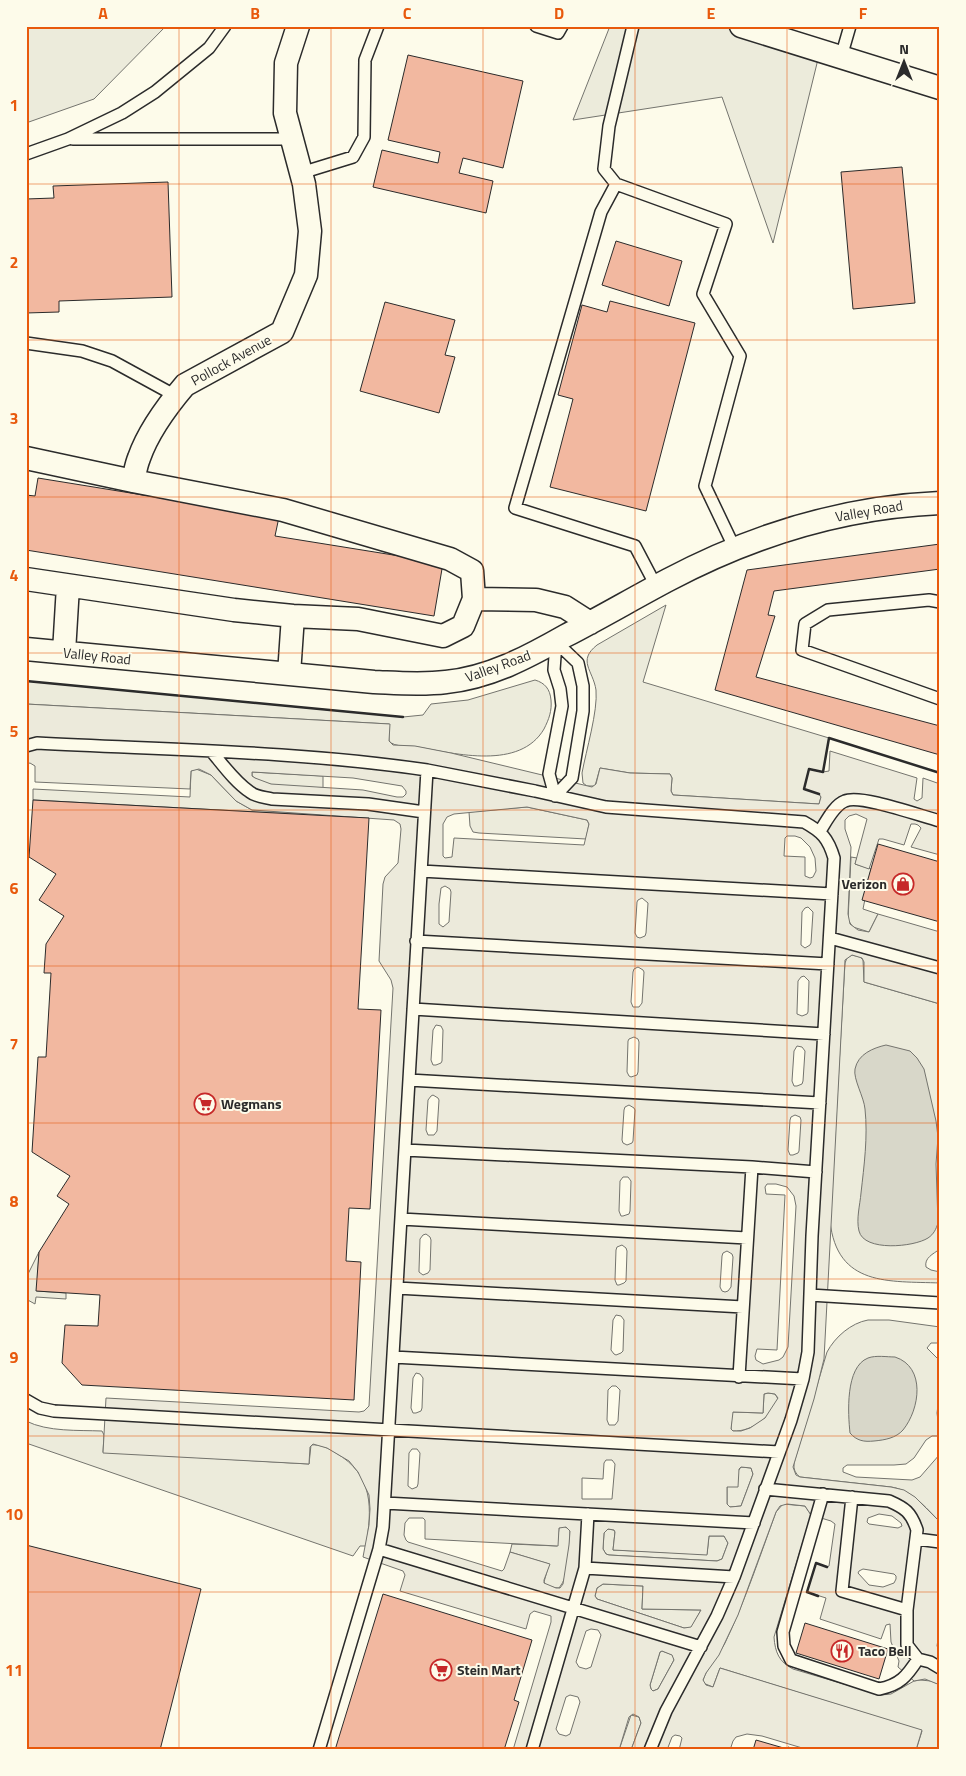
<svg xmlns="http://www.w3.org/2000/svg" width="966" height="1776" viewBox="0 0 966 1776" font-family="'Titillium Web',sans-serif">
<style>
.green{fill:#ecebdb;stroke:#74746e}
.parking{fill:#eceadb;stroke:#74746e;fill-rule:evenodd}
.water{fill:#d8d7c9;stroke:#74746e}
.building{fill:#f2b8a0;stroke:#2b2b2b}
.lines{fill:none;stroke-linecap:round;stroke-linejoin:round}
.lane-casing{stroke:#2b2b2b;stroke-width:14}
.street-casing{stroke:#2b2b2b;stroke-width:25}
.lane{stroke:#fdfbea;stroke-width:11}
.street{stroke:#fdfbea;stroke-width:22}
.wall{stroke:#2b2b2b;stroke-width:2.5}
.grid{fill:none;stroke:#e8590c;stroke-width:1;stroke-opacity:0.55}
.labels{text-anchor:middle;stroke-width:4;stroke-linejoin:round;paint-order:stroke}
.street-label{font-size:14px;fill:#2b2b2b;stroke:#fdfbea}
.poi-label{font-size:14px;font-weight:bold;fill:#2b2b2b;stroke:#fdfbea;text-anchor:start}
.neatline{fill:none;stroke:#e8590c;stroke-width:2}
.grid-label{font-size:16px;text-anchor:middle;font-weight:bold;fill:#e8590c}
</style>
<rect width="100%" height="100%" fill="#fdfbea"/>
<path class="green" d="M26,26H166L94,99L26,123Z
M610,26H781V41L820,51L773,243L722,97L573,120Z
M666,605L643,682L829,738L823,772L809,769L804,789L819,794L821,797L819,804L673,795L671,791L672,778L670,774L630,773L600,768L595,786H587L583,783L582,773C586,751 598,711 596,690C593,670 577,661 597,645Z
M535,680C545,683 550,689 551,700C552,711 549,719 544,729C520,770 456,754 418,747C409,745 395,748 389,741V724L26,704V681L403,717L423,715L431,704L468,700Z
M196,769L211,775L236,801L252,810L369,818L33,800V789L190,797L191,771Z
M252,772L323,776V788C301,786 270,790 252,776Z
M527,807L587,820L589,824L586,839L479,833L473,832L470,826L469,812Z
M851,857L857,858L855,864L871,869L863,909L878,914L869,932L853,927L848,920Z
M852,955L860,957L863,960L864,982L940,1004V1249C933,1254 924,1258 926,1267L931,1270L940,1272V1283C889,1281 837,1287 830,1221L845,963L847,958Z
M39,1252L37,1291L66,1293V1299L36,1297L35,1304L26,1299V1278Z
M868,1320H889L940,1327V1343H931L927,1348L940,1361V1390L937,1413L940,1436H932L926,1440L914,1458L906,1464L894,1465H847L843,1468V1472L856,1477L912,1480L920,1477L940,1454V1522C925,1507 912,1490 891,1487L800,1477C791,1470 794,1463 797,1453L827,1352C835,1337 851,1323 868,1320Z
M768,1393L775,1394L778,1399C772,1416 752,1432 733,1431L731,1429L732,1412L763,1413L764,1394Z
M26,1421C48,1432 78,1430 102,1431L104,1435L103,1452L309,1464L311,1445C319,1444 329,1448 336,1453C374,1475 372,1509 366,1546H360L353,1556L26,1443Z
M741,1467L751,1468L753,1474L741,1506L730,1507L727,1504V1487Z
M783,1504L805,1506L811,1515L774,1637C775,1652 779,1662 793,1669L881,1695L891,1694L914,1681L920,1680L931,1681L940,1685V1750H916L922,1731L720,1668L713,1687L703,1683C702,1674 720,1653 725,1643C745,1601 760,1556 776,1512Z
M563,1526L569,1529L570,1531C569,1547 570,1576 559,1588C554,1588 546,1586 544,1582L549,1564L510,1552L512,1544L557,1546L559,1528Z
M608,1529L614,1530L615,1532L613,1550L707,1554L709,1536H724L728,1543L722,1559L717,1561L609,1555L606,1554L603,1549L604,1533Z
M603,1584L643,1586L642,1609L701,1610L691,1628H684L597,1599L595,1596L597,1588Z
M662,1651L673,1655L674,1660L658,1689L653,1691L651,1689L650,1685L660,1652Z
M631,1715L639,1717L641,1723L631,1750H619Z"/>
<path class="parking" d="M26,704L390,724L389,741L393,745L415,746L451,753L592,787L596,784L600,768L630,773L670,774L672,778L671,791L673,795L819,804L821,797L819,794L804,789L809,769L823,772L829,771L830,751L917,778L914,799L917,801L922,798L923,778L940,784V855L911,847L921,828L918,825L915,824H911L904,845L883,839H879L869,869L855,864L867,819L856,814L849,816L845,820V829L851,847L848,914L850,924L858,930L869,932L878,914L940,932V1004L864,982V962L862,958L852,955L845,960L824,1359L814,1399L793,1467L796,1475L800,1477L891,1487L904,1490L915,1497L940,1522V1626L937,1646L940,1651V1685L925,1679L914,1681L898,1667L899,1661L891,1642L890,1624L886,1625L881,1639L820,1619L826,1598L807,1592L816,1563L827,1567L829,1566L835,1524L831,1521L811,1515L805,1506L787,1504L780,1506L776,1512L738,1615L719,1655L706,1673L703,1680L706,1685L713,1687L720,1668L922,1730L916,1750H809L762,1736L747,1734L736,1737L733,1741L730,1750H679L682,1738L680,1736L675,1735L672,1737L667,1750H631L641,1723L639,1717L633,1714L629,1717L619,1750H513L551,1622V1616L534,1611L530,1614L526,1629L400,1591L405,1575L403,1571L363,1557L369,1525L370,1509L369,1495L358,1472L349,1461L327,1448L313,1444L310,1447L309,1464L103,1453L106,1398L359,1412L364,1411L369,1406L393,988L391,980L379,961L383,884L385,877L398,863L401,829L400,824L394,820L252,810L236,801L211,775L199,769L191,771L190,789L35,782V766L30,763L26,764ZM252,772L353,778L402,786L406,791V794L403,797H397L363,790L271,784L255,778L252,776ZM527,807L587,820L589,824L584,845L454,838L452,857L445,858L443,856V824L447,817L454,814ZM787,836H795L801,838L810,847L815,858L816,871L813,877L810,878L805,876V857L784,856L785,838ZM445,886L450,889L451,892L449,922L443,927L439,924V904L441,888ZM642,898L648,903L646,933L645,936L640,938L637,937L635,933L637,902L638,900ZM808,907L813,912L811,943L810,945L805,948L801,945V943L802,912L805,908ZM638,967L643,970L644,972L642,1003L639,1007H633L631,1002L633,972L634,969ZM804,976L809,981L808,1012L807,1014L802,1016L797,1014V1012L798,981L801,977ZM436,1025L441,1026L443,1030L442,1061L441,1063L436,1065H433L431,1060L433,1030ZM634,1037L638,1039L639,1042L638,1072L637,1075L631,1077L629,1076L627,1072L628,1041L629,1039ZM797,1046L802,1047L805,1051L803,1081L802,1084L797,1086H794L792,1081L794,1051ZM433,1095L438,1098L439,1100L437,1131L434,1135H428L426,1130L428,1100L431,1096ZM629,1105L634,1108L635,1110L633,1141L632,1143L627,1145L623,1143L622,1140L624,1110L625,1107ZM795,1115L800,1117L801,1120L799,1151L798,1153L793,1155H790L788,1150L790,1120L791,1117ZM623,1177H628L631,1181L630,1211L629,1214L623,1216H621L619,1211L620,1181ZM767,1184H776L787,1187L794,1196L796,1206L788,1347L783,1357L779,1360L763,1364L756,1360L755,1356L757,1349L777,1350L785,1195L766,1194L765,1187ZM426,1234L430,1237L431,1240L430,1270L428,1273L423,1275L419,1272V1270L420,1239L423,1235ZM622,1245L626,1248L627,1251L626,1281L624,1283L619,1285H617L615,1280L616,1250L617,1247ZM727,1251L732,1254L733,1257L731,1287L728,1291L725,1292L722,1291L720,1287L722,1256L723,1253ZM616,1315L621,1316L624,1320L623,1351L621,1353L616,1355L614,1354L611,1350L613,1320ZM416,1373L420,1374L423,1378L422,1408L421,1411L416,1413H413L411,1408L413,1378ZM612,1386H616L620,1390L618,1421L615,1425H609L607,1420L608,1390ZM768,1393L775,1394L778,1398L765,1418L750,1428L741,1431H733L731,1429L733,1412L763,1413L764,1394ZM412,1449H417L420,1453L418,1484L417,1487L412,1489L408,1486V1484L409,1453ZM606,1460H612L615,1464L612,1499H582V1478L603,1479L604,1463ZM741,1467L751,1468L753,1474L741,1506L730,1507L727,1504V1487H738L739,1469ZM879,1514L892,1516L901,1523L902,1526L898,1528L869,1524L867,1522L868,1518ZM409,1518H423L425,1520V1539L558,1546L559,1528L566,1527L570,1531L569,1545L563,1584L560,1588H556L544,1583V1580L550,1564L510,1552L504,1569L502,1571L408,1542L406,1540L404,1535L405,1523ZM608,1529L614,1530L615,1532L613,1550L707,1555L709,1536H724L728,1543L722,1559L717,1561L609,1555L606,1554L603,1549L604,1533ZM863,1569L894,1574L896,1576V1579L894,1583L883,1587L869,1585L858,1573L859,1571ZM603,1584L643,1586L642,1609L701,1610L691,1627L684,1628L597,1599L595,1596L597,1588ZM591,1629L598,1630L601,1635L591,1667L586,1669L579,1667L576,1662L586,1631ZM662,1651L672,1655L674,1660L658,1689L653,1691L651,1689L650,1685L660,1652ZM570,1695L578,1697L580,1702L570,1734L566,1736L559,1734L556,1729L566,1697Z"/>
<path class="water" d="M886,1045L910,1051L917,1058L924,1069L936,1121L938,1137L936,1164L938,1223C936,1229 934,1234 928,1238C914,1247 864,1252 859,1231C856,1219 860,1205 861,1193C864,1166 868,1137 865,1109C864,1097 853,1079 855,1069C858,1054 873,1048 886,1045Z
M895,1357C926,1367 920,1409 903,1430C896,1438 885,1440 874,1441C864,1442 857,1441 850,1433C848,1414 845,1367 868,1358C876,1355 887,1357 895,1357Z"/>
<path class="building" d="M408,55L523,81L503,168L463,158L459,173L493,181L486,213L373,187L382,150L438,163L440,152L388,140Z
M902,167L915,303L853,309L841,172Z
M168,182L172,297L59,301V312L26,313V199L54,198L53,186Z
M616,241L682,261L669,306L602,285Z
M610,301L695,323L646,511L550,487L573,399L558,395L582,305L607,312Z
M385,302L455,320L445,355L455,357L439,413L360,391Z
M38,478L279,517L275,536L443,563L434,616L26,550V495L35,496Z
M940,544V569L774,591L768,615L775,616L756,677L940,726V755L715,690L747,570Z
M33,800L369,818L358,1009L381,1010L370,1209L349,1208L346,1261L361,1262L354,1400L82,1385L62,1363L65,1325L98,1326L100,1295L36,1291L39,1252L69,1204L57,1196L70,1176L32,1152L38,1057H46L51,973H44L46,944L64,916L39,900L56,874L29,857Z
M878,844L940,862V922L862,900Z
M26,1545L201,1589L160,1750H26Z
M383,1594L532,1640L514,1700L519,1702L504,1750H335Z
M805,1623L888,1649L879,1679L796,1653Z
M756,1740L787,1749L788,1747L798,1750H753Z"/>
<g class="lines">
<g class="lane-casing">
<path id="lane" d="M536,26L558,33L562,26
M633,26L609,126L604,169L616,184L726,224L703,294L740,356L705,486L735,549
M841,57L850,26
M73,139H292
M26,154L68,139L122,113L155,92L209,48L225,26
M301,173L353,157L364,137L365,60L378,26
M616,184L601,212L515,508L635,546L656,586
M26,343L82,351L112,361L176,396
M940,602L929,600L828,610L805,624L802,650L940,699
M26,746L37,743C167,750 298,751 427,770
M212,752C223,765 235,782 250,792C256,797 265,797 272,799L368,804L424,812
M555,796L572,778L583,711V686L578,663L556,642
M555,796L549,774L562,706L560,689L554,670L556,642
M820,831C826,822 834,805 845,801C861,794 920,816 940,821
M421,871L832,894
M830,938L940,968
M416,941L828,964
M413,1009L824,1034
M409,1080L820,1103
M405,1150L752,1167
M401,1219L747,1238
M397,1288L743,1307
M810,1295L940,1303
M393,1357L803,1379
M739,1377L752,1167L816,1172
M26,1400L40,1408L54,1411L779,1452
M765,1489L889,1501C905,1508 911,1512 917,1530L907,1610V1645L918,1659L930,1662L940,1668
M823,1494L783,1632L784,1646L791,1660L879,1689C900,1685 907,1676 918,1659
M852,1497L842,1591L907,1610
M385,1503L754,1523
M917,1539L940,1542
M379,1549L701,1647
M585,1568L734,1577
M319,1750L379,1549L383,1527L427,770L535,791L606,807L804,822C822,832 828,838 834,858L812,1236L808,1352L803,1379L791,1420L734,1577L717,1616L666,1711L650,1750
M532,1750L585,1568L588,1514"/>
</g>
<g class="street-casing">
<path id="street" d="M741,26L940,88
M26,458L133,481L283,510L450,559L472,571L474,599L536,600L565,607L590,623
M133,481C135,473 136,465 139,458C148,432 168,405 185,385L282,332L306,275L310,231L304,184L285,113L286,63L298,26
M26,579L234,610L293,616L358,619L443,636L463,626L474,599
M26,649L374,682C398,683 422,685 446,682C489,678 528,657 565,636C600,618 634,598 668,580C753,535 844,507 940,503
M64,652L68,586
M289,674L293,616"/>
</g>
<use href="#lane" class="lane"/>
<use href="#street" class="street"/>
<path class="wall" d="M26,681L403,717
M819,794L804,789L809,769L823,772L829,738L940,773
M818,1596L807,1592L816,1563L827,1567"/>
</g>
<path class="grid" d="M179,26V1750M331,26V1750M483,26V1750M635,26V1750M787,26V1750M26,184H940M26,340H940M26,497H940M26,653H940M26,810H940M26,966H940M26,1123H940M26,1279H940M26,1436H940M26,1592H940"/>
<defs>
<g id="shop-ring" transform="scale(1.125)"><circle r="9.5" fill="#fdfbea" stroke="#c62828" stroke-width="1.5"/><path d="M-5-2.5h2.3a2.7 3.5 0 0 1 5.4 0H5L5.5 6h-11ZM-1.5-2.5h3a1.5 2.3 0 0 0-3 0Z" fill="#c62828"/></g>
<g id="supermarket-ring" transform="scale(1.125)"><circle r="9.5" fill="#fdfbea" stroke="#c62828" stroke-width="1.5"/><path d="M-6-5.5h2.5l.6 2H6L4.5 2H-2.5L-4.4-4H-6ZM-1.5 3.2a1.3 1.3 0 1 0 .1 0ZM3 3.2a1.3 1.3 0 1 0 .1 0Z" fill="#c62828"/></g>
<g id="restaurant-ring" transform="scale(1.125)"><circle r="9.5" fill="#fdfbea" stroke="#c62828" stroke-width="1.5"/><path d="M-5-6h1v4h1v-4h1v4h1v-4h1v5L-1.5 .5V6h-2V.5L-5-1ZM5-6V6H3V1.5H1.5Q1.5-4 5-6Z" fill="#c62828"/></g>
</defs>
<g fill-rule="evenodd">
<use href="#shop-ring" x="903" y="884"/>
<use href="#supermarket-ring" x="205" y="1104"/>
<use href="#restaurant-ring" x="842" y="1651"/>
<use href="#supermarket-ring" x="441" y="1670"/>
</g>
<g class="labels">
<g class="street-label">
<text transform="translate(231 360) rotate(-29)" y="5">Pollock Avenue</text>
<text transform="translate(869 511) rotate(-10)" y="5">Valley Road</text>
<text transform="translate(97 656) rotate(6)" y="5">Valley Road</text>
<text transform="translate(498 666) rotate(-20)" y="5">Valley Road</text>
</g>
<g class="poi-label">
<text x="887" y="889" text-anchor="end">Verizon</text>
<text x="221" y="1109">Wegmans</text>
<text x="858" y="1656">Taco Bell</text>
<text x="457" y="1675">Stein Mart</text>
</g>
</g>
<rect width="966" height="1776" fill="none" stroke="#fdfbea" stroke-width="55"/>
<g transform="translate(904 62)" stroke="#fdfbea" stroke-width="4" paint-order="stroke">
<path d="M0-4L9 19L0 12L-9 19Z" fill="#2b2b2b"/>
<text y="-8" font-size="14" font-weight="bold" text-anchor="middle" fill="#2b2b2b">N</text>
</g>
<rect x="28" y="28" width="910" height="1720" class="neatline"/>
<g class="grid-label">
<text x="103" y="19">A</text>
<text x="255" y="19">B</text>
<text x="407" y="19">C</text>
<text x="559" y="19">D</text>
<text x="711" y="19">E</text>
<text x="863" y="19">F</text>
<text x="14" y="111">1</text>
<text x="14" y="268">2</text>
<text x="14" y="424">3</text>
<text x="14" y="581">4</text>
<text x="14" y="737">5</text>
<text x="14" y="894">6</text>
<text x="14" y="1050">7</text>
<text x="14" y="1207">8</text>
<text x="14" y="1363">9</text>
<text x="14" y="1520">10</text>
<text x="14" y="1676">11</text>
</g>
</svg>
